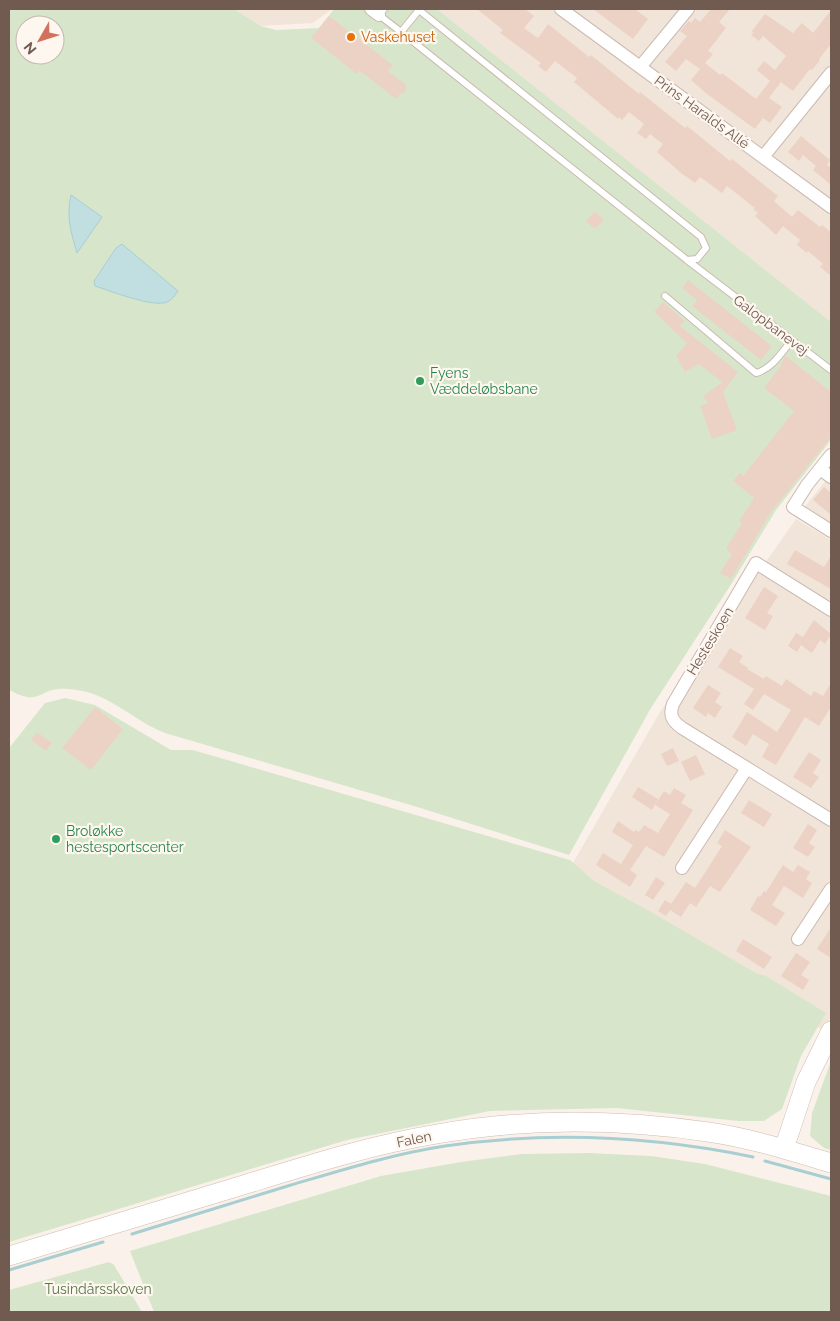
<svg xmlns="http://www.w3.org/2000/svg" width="840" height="1321" viewBox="0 0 840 1321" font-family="Raleway,sans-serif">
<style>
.residential{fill:#f1e4d9}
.green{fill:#d7e6ca;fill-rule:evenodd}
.water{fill:#c1dfe1;stroke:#a8ced2}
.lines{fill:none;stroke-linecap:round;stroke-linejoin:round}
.stream{stroke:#a8ced2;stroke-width:3}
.building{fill:#ecd2c5}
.lane-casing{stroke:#cbbab1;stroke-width:8}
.street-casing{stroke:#cbbab1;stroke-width:14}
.secondary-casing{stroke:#cfbcb2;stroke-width:20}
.lane{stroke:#fff;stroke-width:6}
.street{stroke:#fff;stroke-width:12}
.secondary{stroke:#fff;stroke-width:19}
.food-dot{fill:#e8710a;stroke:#fdf7f0;stroke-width:2}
.leisure-dot{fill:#2e9e5b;stroke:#fdf7f0;stroke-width:2}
.labels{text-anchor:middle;stroke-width:4.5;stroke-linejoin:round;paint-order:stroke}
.food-label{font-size:14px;fill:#c56008;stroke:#fdf7f0;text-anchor:start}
.street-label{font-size:14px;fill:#715a50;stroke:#fdf7f0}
.leisure-label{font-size:14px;fill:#27864d;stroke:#fdf7f0;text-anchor:start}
.park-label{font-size:14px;fill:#5a764a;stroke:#fdf7f0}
</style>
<rect width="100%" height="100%" fill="#faf2ea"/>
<path class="residential" d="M234,9H332L313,23L261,26Z
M437,9H831V322Z
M831,474V526L803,509Z
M796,519L831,540V1035L566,875L660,712Z"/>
<path class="green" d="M9,9H234L261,26L276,30L319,28L334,9H437L831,322V440L776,510L730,586L651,708L569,855L414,806L165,733C136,722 114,698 83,691C72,689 60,687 49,691C44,693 39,696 34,697C26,699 16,693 9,690ZM25,25H55V55H25Z
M65,698L95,705L171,750H193L570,860L594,881L651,912L756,973L766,976L826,1013L801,1056L782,1109L764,1121H738L617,1108L490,1111L347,1140L9,1242V748L45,703Z
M831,1061V1150L824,1148L810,1136L812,1113Z
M588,1153L651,1156L705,1164L831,1196V1312H154L130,1251L381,1176L461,1162L522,1154Z
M109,1262L114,1265L142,1312H9V1290Z"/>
<path class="water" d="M71,195L102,217L77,253C71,233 66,216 71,195Z
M122,244L178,291C175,295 172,300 167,302C154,308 110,291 95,286L94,281L116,248Z"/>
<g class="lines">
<path class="stream" d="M765,1161L831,1179
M132,1234C185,1218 238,1201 291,1185C342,1170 393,1154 445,1146C548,1131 651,1136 753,1157
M9,1270L103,1242"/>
</g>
<path class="building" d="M477,9H525L534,16L524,28L538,38L548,24L589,57L591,55L639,94L640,92L685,128L687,126L730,161L732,159L778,196L774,201L792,217L798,210L820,227L822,225L831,232V276L820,267L823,264L808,251L807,253L797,245L800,240L783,226L776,235L755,216L758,213L753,209L755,208L727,186L722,193L700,177L695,183L681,173L657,152L663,144L650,134L646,139L637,133L644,124L629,112L622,120L619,117L618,119L574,82L577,78L555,61L546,72L538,66L541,63L500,33L503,30Z
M593,9H635L648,19L633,39Z
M711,9H730L719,22L726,28L708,51L713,54L705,63L720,75L722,73L756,99L770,81L757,70L764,61L775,70L786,56L763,36L759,41L751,35L753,33L752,31L765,14L793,33L802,23L813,33L831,10V44L819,59L820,60L812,70L810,69L793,91L781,82L769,98L782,107L770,123L763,118L755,129L707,94L691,80L700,69L686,59L676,71L665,62L687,36L680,31L689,21L691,23L695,18L700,22Z
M329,16L393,65L388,71L406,85V90L405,92L400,94L396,99L360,71L357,74L311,38Z
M801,136L830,160L827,165L831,168V185L813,170L816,166L803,155L799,161L788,152Z
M595,211L604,220L595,229L586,221Z
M688,280L772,346L761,360L692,306L697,300L682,288Z
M663,302L685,321L680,326L738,372L723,392L737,430L712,439L700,406L708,403L703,396L722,382L699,364L685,372L676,356L687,343L654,312Z
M786,356L831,392V437L771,512L731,579L720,573L732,554L727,550V547L742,523L739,521L754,498L733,481L740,473L743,476L794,411L764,388L781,366L780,364Z
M824,487L831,493V515L813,500Z
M795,550L824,567L831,556V589L787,564Z
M764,587L778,596L767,613L773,616L765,630L745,618Z
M814,620L831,634L825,644L820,640L812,653L801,645L797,652L788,646L796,633L803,637Z
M730,648L743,656L739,662L748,668L747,669L764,679L766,676L782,686L786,679L811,696L814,691L823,696L831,683V707L819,726L805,717L776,765L762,757L769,744L753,734L746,746L732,737L747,712L777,732L791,710L764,694L753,710L744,704L754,689L718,667Z
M708,685L721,693L715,702L722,707L715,718L708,713L706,717L693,708Z
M95,707L123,729L91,770L62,748Z
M37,732L52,743L46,751L31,740Z
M673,748L679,761L667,766L661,754Z
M809,752L821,760L813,773L819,777L811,788L793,777Z
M696,755L705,774L690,781L681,762Z
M638,787L658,799L652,810L632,797Z
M674,788L686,795L681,803L693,810L664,857L646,846L630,870L637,875L630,887L596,865L603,853L621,864L633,845L612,832L618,821L634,832L636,830L639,832L644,825L658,833L670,814L655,805L664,791L670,795Z
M749,800L772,814L764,827L741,813Z
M808,824L817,830L809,843L815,847L808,857L793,848Z
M725,830L751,847L720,892L710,886L696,907L690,903L681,917L670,910L666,916L658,911L665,900L671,904L686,882L695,888L722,846L717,843Z
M783,865L793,872L798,865L810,872L806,879L812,883L803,898L784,886L772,905L785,913L776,926L750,910L758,896L760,897L764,891L766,892Z
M656,877L665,883L653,900L645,895Z
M831,927V958L817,949Z
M743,939L772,957L764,969L736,951Z
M796,953L810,962L801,975L809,980L803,990L781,976Z"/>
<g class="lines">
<g class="lane-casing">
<path id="lane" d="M384,9L379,15L401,32L419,10L417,9
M401,32L687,260L697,259L706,248L701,237L419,10
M687,260L831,370
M665,296L756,373C772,369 782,352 792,340"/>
</g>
<g class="street-casing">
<path id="street" d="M371,9L379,15
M561,9L831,207
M640,67L688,9
M763,157L831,73
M831,455L807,485L793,507L831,531
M820,469L831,477
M831,610L756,563L673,704C669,715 672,721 682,728L831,820
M682,868L747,768
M798,939L831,889"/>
</g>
<g class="secondary-casing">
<path id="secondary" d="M784,1149L806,1082L831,1031
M9,1256C86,1233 163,1209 240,1186C305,1166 370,1145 437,1134C526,1118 618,1119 708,1132C750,1138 791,1151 831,1163"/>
</g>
<use href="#lane" class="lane"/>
<use href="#street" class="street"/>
<use href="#secondary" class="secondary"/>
</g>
<circle class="food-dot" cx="351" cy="37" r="5"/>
<g class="leisure-dot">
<circle cx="420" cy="381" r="5"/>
<circle cx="56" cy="839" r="5"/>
</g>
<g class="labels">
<g class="food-label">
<text x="361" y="42">Vaskehuset</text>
</g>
<g class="street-label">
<text transform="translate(702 112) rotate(36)" y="5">Prins Haralds Allé</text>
<text transform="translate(771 325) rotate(37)" y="5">Galopbanevej</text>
<text transform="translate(710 641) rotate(-59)" y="5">Hesteskoen</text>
<text transform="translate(414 1139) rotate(-12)" y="5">Falen</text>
</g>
<g class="leisure-label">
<text x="430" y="378">Fyens<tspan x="430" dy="16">Væddeløbsbane</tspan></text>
<text x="66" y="836">Broløkke<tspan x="66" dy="16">hestesportscenter</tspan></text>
</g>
<g class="park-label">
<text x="98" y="1294">Tusindårsskoven</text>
</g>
</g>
<rect width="840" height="1321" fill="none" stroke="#715a50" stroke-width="20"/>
<g transform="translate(40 40) rotate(231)"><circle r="24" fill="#fdf7f0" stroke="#c5b8b0"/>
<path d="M0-4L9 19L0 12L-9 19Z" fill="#d3715f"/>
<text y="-8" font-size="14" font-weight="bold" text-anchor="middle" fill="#715a50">N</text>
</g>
</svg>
